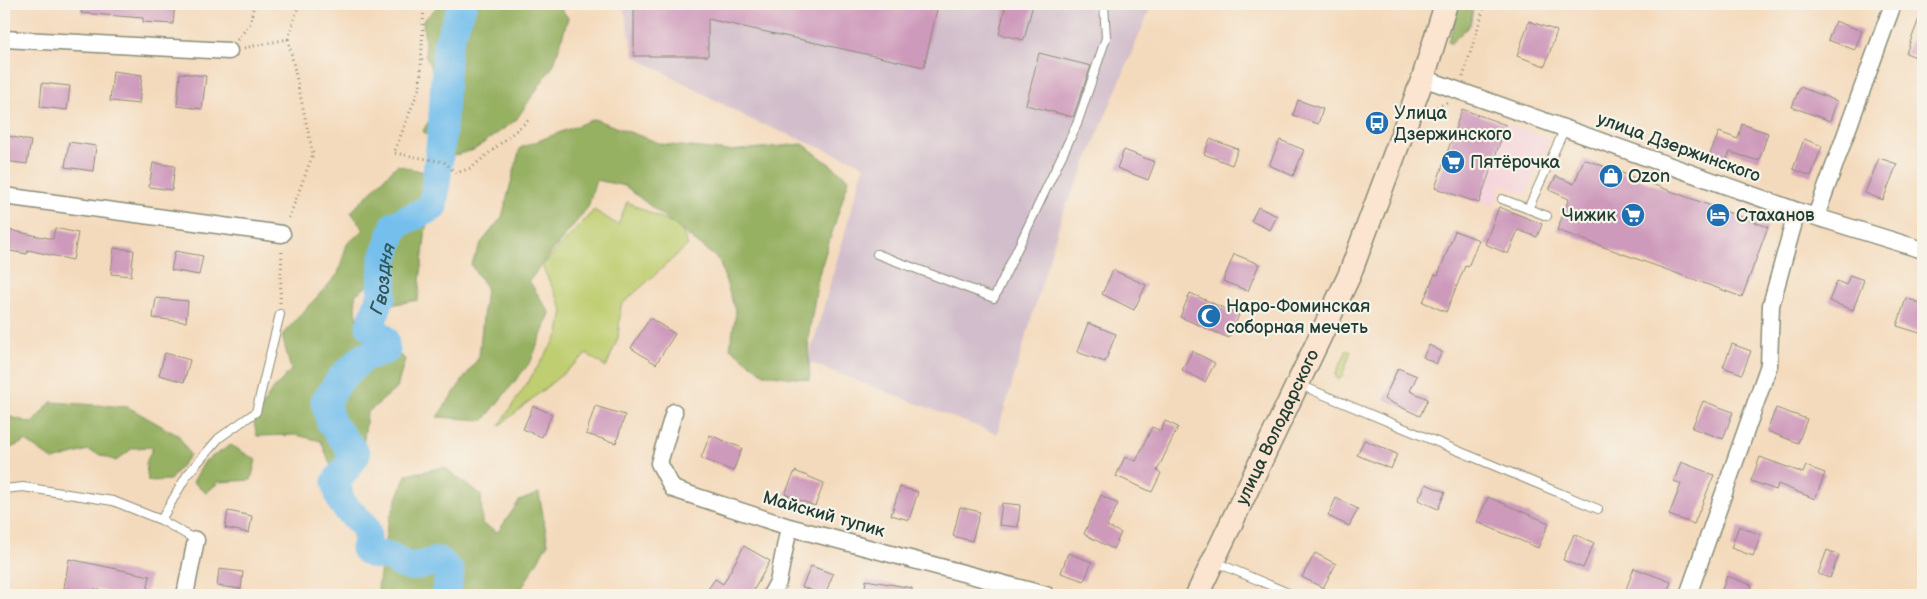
<svg xmlns="http://www.w3.org/2000/svg" width="1927" height="599" viewBox="0 0 1927 599" font-family="'Balsamiq Sans',sans-serif">
<style>
.built{fill:#f5cfd9}
.industrial{fill:#d1bdcb}
.green{fill:#bfce71;stroke:#6f8652}
.forest{fill:#97b163;stroke:#5b774c}
.lines{fill:none;stroke-linecap:round;stroke-linejoin:round}
.river{stroke:#74bfed;stroke-width:29}
.building{fill:#ce9abb}
.service-casing{stroke:#8a8c78;stroke-width:10}
.minor-casing{stroke:#8a8c78;stroke-width:19}
.secondary-casing{stroke:#8a8c78;stroke-width:25}
.path{stroke:#8a8c78;stroke-width:3;stroke-dasharray:1 4;stroke-linecap:butt}
.service{stroke:#fff;stroke-width:8}
.minor{stroke:#fff;stroke-width:16}
.secondary{stroke:#fce5d0;stroke-width:22}
.labels{text-anchor:middle;stroke-width:4.5;stroke-linejoin:round;paint-order:stroke}
.poi-label{font-size:18px;fill:#1f3d34;stroke:#f7f3e8;text-anchor:start}
.street-label{font-size:18px;fill:#1f3d34;stroke:#f7f3e8}
.water-label{font-size:19px;font-style:italic;fill:#305759;stroke:#f7f3e8}
</style>
<rect width="100%" height="100%" fill="#f7f3e8"/>
<filter id="ink" filterUnits="userSpaceOnUse"><feTurbulence type="fractalNoise" baseFrequency=".02" numOctaves="2"/><feDisplacementMap in="SourceGraphic" scale="10" xChannelSelector="R" yChannelSelector="G"/><feConvolveMatrix kernelMatrix="1 2 1 2 8 2 1 2 1" color-interpolation-filters="sRGB"/></filter>
<filter id="wash" filterUnits="userSpaceOnUse"><feTurbulence type="fractalNoise" baseFrequency=".0096" numOctaves="4" result="noise"/><feDisplacementMap in="SourceGraphic" scale="20" xChannelSelector="R" yChannelSelector="G"/><feGaussianBlur stdDeviation="1.12" result="paint"/><feColorMatrix in="noise" values="0 0 0 0 0 0 0 0 0 0 0 0 0 0 0 0 0 1.4 0 .05"/><feComposite in="paint" operator="in"/></filter>
<g filter="url(#wash)">
<rect width="100%" height="100%" fill="#f4dabc"/>
<path class="built" d="M1462,109L1550,138L1526,195L1502,184L1494,206L1435,188Z"/>
<path class="industrial" d="M623,4H1152L1081,175L1063,212L997,434L808,362L864,165L752,120L634,56Z"/>
<path class="green" d="M627,202L680,227L688,245L621,305L618,338L606,367L587,354L499,426L559,334L563,310L542,266L594,210L618,225Z
M1347,350L1351,351L1342,377L1338,380L1335,375Z"/>
<path class="forest" d="M440,4H558L568,18L554,64L516,120L474,150L448,157L423,131L434,112L439,87L426,56L423,21Z
M1460,4H1474L1470,25L1450,44L1448,41Z
M594,119L662,144L729,151L803,144L849,179L819,274L808,339L810,380L764,374L730,348L736,313L719,260L625,186L596,180L588,207L529,281L550,313L531,361L484,420L437,417L479,357L486,287L471,265L481,243L502,217L520,148Z
M397,165L432,174L418,300L385,306L371,283L355,295L358,327L405,359L397,388L367,413L361,465L349,475L331,466L321,441L296,435L257,436L254,422L270,393L291,370L282,335L338,274L347,244L364,230L351,212Z
M51,402L128,407L179,436L190,455L170,480L148,481L146,463L153,447L133,448L116,461L88,450L53,460L26,441L4,451V415L32,423Z
M231,445L256,460L251,480L219,482L206,493L193,482L205,461Z
M444,467L481,495L482,524L498,532L519,501L539,493L548,543L518,595H380L378,588L387,526L406,475Z"/>
<g class="lines">
<path class="river" id="s1" d="M445,595L450,572L439,561C428,562 414,569 404,565C399,563 395,558 390,557C378,553 378,559 365,549C373,522 355,522 343,504C339,499 338,488 336,482L356,455L331,423L325,402L342,377L364,357L386,350L384,339L370,326L382,294L383,261L395,225L433,207L442,131L447,46L463,4"/>
</g>
<g id="blocks">
<path class="building" d="M82,4H175L173,24L143,22V18L81,13Z
M634,4H938L924,67L708,19V56H634Z
M1006,4H1033L1024,40L999,34Z
M1922,11H1923V60L1906,53Z
M1529,21L1557,31L1545,66L1517,56Z
M1835,21L1862,31L1855,50L1828,40Z
M1039,53L1091,66L1073,117L1026,105Z
M113,71L142,75L139,104L110,101Z
M180,73L206,76L202,109L177,106Z
M42,83L70,86L67,110L40,107Z
M1800,87L1837,101L1830,121L1792,107Z
M1298,100L1323,109L1318,124L1293,115Z
M1462,109L1506,125L1479,203L1435,188Z
M1742,124L1768,133L1759,161L1730,152L1724,165L1708,159L1719,132L1738,139Z
M4,135L31,141L27,164L4,161Z
M1210,139L1238,149L1232,165L1204,154Z
M1804,139L1822,146L1811,176L1793,169Z
M1280,140L1304,150L1293,176L1269,165Z
M69,142L96,146L93,171L65,167Z
M1124,150L1155,162L1148,180L1117,168Z
M1879,158L1897,164L1883,200L1865,193Z
M1584,159L1768,227L1742,297L1557,230L1569,199L1549,190L1556,176L1574,184Z
M153,163L175,166L172,190L149,187Z
M1258,207L1277,216L1270,230L1251,221Z
M1499,207L1542,224L1537,237L1518,230L1508,254L1485,244Z
M55,228L78,233L73,260L28,250L27,254L5,250L9,230L53,239Z
M1455,231L1479,240L1468,267L1465,266L1446,312L1423,302L1435,274L1438,275Z
M114,248L134,250L131,276L111,274Z
M175,251L203,256L199,275L171,270Z
M1234,254L1259,264L1248,291L1223,281Z
M1113,270L1146,285L1134,310L1102,294Z
M1850,275L1864,280L1853,310L1829,301L1837,281L1846,285Z
M1190,293L1239,315L1229,338L1180,317Z
M156,298L188,301L186,322L153,318Z
M1906,298L1923,304V334L1897,326Z
M650,318L675,334L656,364L631,348Z
M1088,323L1116,334L1105,362L1077,352Z
M1732,344L1751,351L1742,374L1723,367Z
M1429,345L1442,352L1436,364L1423,357Z
M1192,351L1215,363L1205,382L1182,370Z
M165,353L190,360L184,382L159,375Z
M1398,368L1417,376L1410,391L1428,399L1420,416L1384,399Z
M1703,401L1733,412L1723,439L1692,428Z
M533,406L552,414L542,437L523,429Z
M595,406L625,415L616,443L586,434Z
M1776,408L1807,419L1798,443L1767,431Z
M1165,421L1178,427L1157,471L1161,473L1152,492L1116,476L1125,457L1136,461L1152,427L1161,431Z
M710,435L742,448L733,471L701,458Z
M1364,440L1397,454L1391,469L1357,455Z
M1760,457L1803,473L1806,466L1825,473L1815,499L1778,484L1776,490L1751,481Z
M1681,462L1714,475L1694,524L1669,515L1681,484L1674,481Z
M795,471L824,483L815,506L785,494Z
M1426,484L1445,492L1438,509L1418,500Z
M900,487L918,492L909,520L891,515Z
M1101,495L1118,504L1107,526L1121,533L1113,549L1084,534Z
M1488,497L1549,523L1538,548L1477,522Z
M1336,498L1358,509L1349,526L1328,516Z
M1002,503L1020,505L1018,527L999,525Z
M960,507L980,512L972,541L953,536Z
M228,511L252,516L249,533L225,528Z
M1739,526L1761,535L1753,556L1731,548Z
M1574,534L1594,543L1583,568L1563,560Z
M744,546L770,561L751,595H704L715,579L723,584Z
M1827,550L1839,555L1830,578L1818,574Z
M1068,553L1092,562L1084,581L1061,573Z
M1315,553L1336,564L1323,588L1302,577Z
M69,559L150,576L146,595H124L94,589L93,593L64,588Z
M811,566L833,574L825,595L802,587Z
M1634,568L1671,582L1666,595H1632L1625,592Z
M219,569L243,572L241,589L217,586Z
M1727,576L1752,585L1749,595H1720Z
M866,580L912,588V595H864Z"/>
</g>
</g>
<g filter="url(#ink)">
<use href="#blocks" fill-opacity="0" stroke="#8a8c78" stroke-width="1"/>
<g class="lines">
<g class="service-casing">
<path id="service" d="M1502,199L1547,216
M1528,209L1565,128
M877,254L994,298L1077,124L1106,38L1104,4
M1300,385L1598,509
M4,489L23,487L113,501L161,520L196,540
M161,520L187,475L219,438L256,412L280,314
M1215,562L1293,595"/>
</g>
<g class="minor-casing">
<path id="minor" d="M4,39L229,51
M1423,78L1797,211L1923,250
M4,196L282,234
M1816,216L1893,4
M674,412L659,463L673,489L789,527L1046,595
M185,595L196,540
M771,595L778,582L789,527
M1688,595L1769,365L1771,305L1797,211"/>
</g>
<g class="secondary-casing">
<g id="secondary">
<path id="s2" d="M1197,595L1349,276L1423,78L1446,4"/>
</g>
</g>
<path class="path" d="M424,4L420,86L394,153L444,162L456,173L471,168L531,118
M288,39L299,4
M237,40L250,24L254,4
M244,48L288,39L313,154L288,220
M1463,77L1485,4
M1432,109L1447,103
M280,303L282,250"/>
<use href="#service" class="service"/>
<use href="#minor" class="minor"/>
<use href="#secondary" class="secondary"/>
</g>
</g>
<defs>
<g id="bus-disc" transform="scale(1.25)"><circle r="9.5" fill="#1f6fb2" stroke="#f7f3e8"/><path d="M-5-6H5V4H4V6H2V4H-2V6H-4V4H-5ZM-3.5-4V0h7V-4ZM-3.5 1.2v1.5H-2V1.2ZM2 1.2v1.5H3.5V1.2Z" fill="#fff"/></g>
<g id="supermarket-disc" transform="scale(1.25)"><circle r="9.5" fill="#1f6fb2" stroke="#f7f3e8"/><path d="M-6-5.5h2.5l.6 2H6L4.5 2H-2.5L-4.4-4H-6ZM-1.5 3.2a1.3 1.3 0 1 0 .1 0ZM3 3.2a1.3 1.3 0 1 0 .1 0Z" fill="#fff"/></g>
<g id="shop-disc" transform="scale(1.25)"><circle r="9.5" fill="#1f6fb2" stroke="#f7f3e8"/><path d="M-5-2.5h2.3a2.7 3.5 0 0 1 5.4 0H5L5.5 6h-11ZM-1.5-2.5h3a1.5 2.3 0 0 0-3 0Z" fill="#fff"/></g>
<g id="hotel-disc" transform="scale(1.25)"><circle r="9.5" fill="#1f6fb2" stroke="#f7f3e8"/><path d="M-6-4.5h1.5V1H6V5H4.5V3h-9V5H-6ZM-4 0a1.8 1.8 0 1 1 3.6 0ZM.5 0V-2.5h3Q6-2.5 6 0Z" fill="#fff"/></g>
<g id="mosque-disc" transform="scale(1.25)"><circle r="9.5" fill="#1f6fb2" stroke="#f7f3e8"/><path d="M3.5-4.9A6 6 0 1 0 3.5 4.9A5 5 0 1 1 3.5-4.9Z" fill="#fff"/></g>
</defs>
<g fill-rule="evenodd">
<use href="#bus-disc" x="1377" y="123"/>
<use href="#supermarket-disc" x="1453" y="162"/>
<use href="#shop-disc" x="1611" y="176"/>
<use href="#supermarket-disc" x="1633" y="215"/>
<use href="#hotel-disc" x="1718" y="215"/>
<use href="#mosque-disc" x="1209" y="316"/>
</g>
<g class="labels">
<g class="poi-label">
<text x="1394" y="119">Улица<tspan x="1394" dy="21">Дзержинского</tspan></text>
<text x="1470" y="168">Пятёрочка</text>
<text x="1628" y="182">Ozon</text>
<text x="1616" y="221" text-anchor="end">Чижик</text>
<text x="1736" y="221">Стаханов</text>
<text x="1226" y="312">Наро-Фоминская<tspan x="1226" dy="21">соборная мечеть</tspan></text>
</g>
<g class="street-label">
<text transform="translate(1679 147) rotate(20)" y="6">улица Дзержинского</text>
<text dy="6" stroke="none"><textPath href="#s2" startOffset="186">улица Володарского</textPath></text>
<text transform="translate(824 514) rotate(16)" y="6">Майский тупик</text>
</g>
<g class="water-label">
<text dy="7" stroke="none"><textPath href="#s1" startOffset="454">Гвоздня</textPath></text>
</g>
</g>
<rect width="1927" height="599" fill="none" stroke="#f7f3e8" stroke-width="20"/>
</svg>
